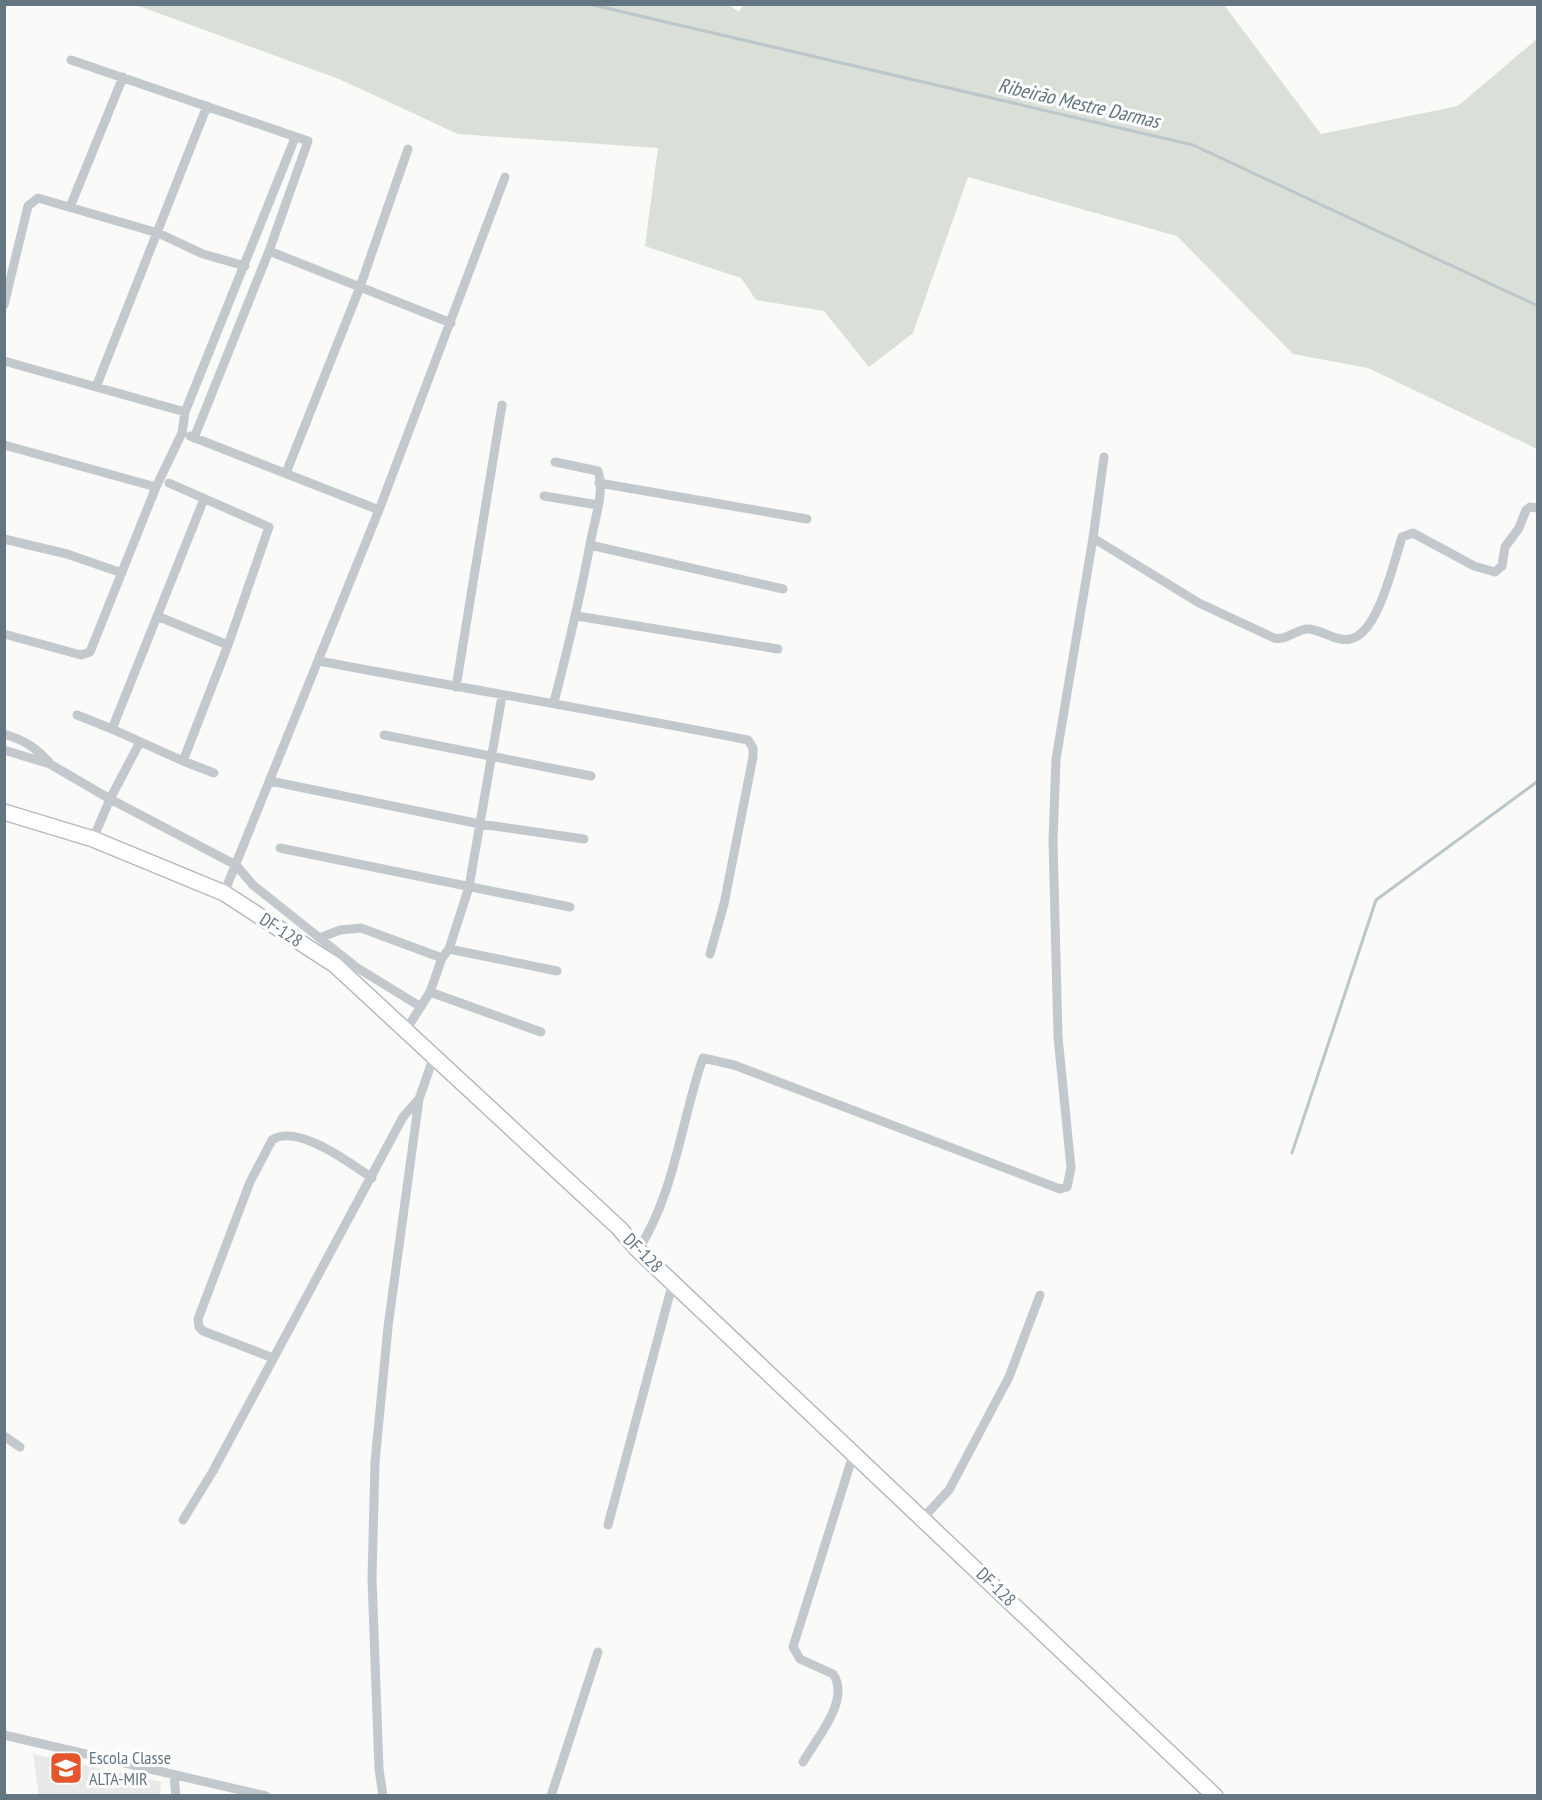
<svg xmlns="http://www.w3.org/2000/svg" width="1542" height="1800" viewBox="0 0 1542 1800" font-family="'PT Sans Narrow',sans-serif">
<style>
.built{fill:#e8e9e9}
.green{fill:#dadfd7}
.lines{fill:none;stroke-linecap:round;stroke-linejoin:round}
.stream{stroke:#bbc7cb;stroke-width:3}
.primary-casing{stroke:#b5babe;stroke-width:18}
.minor{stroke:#c3c8cc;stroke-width:9}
.primary{stroke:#fff;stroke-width:15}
.labels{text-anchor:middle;stroke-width:6;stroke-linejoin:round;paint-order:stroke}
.street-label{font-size:18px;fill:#657683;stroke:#fff}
.poi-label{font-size:18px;fill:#657683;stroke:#fff;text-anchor:start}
.water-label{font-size:20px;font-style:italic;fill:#60757c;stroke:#fff}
</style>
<rect width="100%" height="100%" fill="#fafaf8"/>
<path class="built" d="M33,1754L161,1782L160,1795H39Z"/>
<path class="green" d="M729,5L739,12L744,4L1224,5L1321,134L1458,106L1537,39V449L1368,368L1293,354L1177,236L968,177L913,333L869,367L824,311L756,300L741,278L645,246L658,148L458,134L339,79L136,5Z"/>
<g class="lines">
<path class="stream" d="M589,4L1193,145L1538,306
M1292,1153L1376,900L1538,781"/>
<g class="primary-casing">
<path id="primary" d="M4,812L93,839L224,893L335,965L619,1228L638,1250L1215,1796"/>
</g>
<path class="minor" d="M71,60L308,141L269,251L194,438
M70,207L123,77
M269,251L451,323
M4,305L28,206L38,198L158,233L203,254L245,266
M4,361L185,412
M96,387L207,106
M190,436L379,510
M4,445L156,487
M286,473L360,287L408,149
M169,483L269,527L228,645L183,761L112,729L204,499
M599,483L807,519
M544,496L598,505
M1093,538L1199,603L1274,638C1288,641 1296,628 1310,629C1323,631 1337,642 1350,639C1378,635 1394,561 1402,537L1413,533L1474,566L1495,572L1502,566L1505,547L1519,528L1526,510L1530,507L1538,508
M4,539L67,554L122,573
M590,545L783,589
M157,616L228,645
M577,616L778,649
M4,634L81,655L90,652L156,487L182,433L185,412L295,138
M319,661C462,688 605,712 748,740L753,748V757L724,904L710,954
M456,687L502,405
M554,702C568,648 581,594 591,539C595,519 605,490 598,471L555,462
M77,715L112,729
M4,734C24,740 35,747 49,762
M384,735L591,776
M4,750L50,764L110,799L236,865L253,885L356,967L421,1007
M183,761L214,773
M270,781L480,824L584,839
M93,839L110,799L140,742
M280,848L570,907
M224,893L379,510L505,177
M322,937L340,930L361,928L442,958
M449,949L557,971
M430,992L541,1032
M406,1030L430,992L442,958L449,949L469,887L502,696
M638,1250C675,1193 681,1121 703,1058L734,1065L1060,1189L1067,1187L1071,1168L1058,1037L1053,841L1056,759L1093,538L1104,457
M273,1358L203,1331L199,1327L198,1319L250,1182L272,1140C297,1123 350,1163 372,1178
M4,1436L20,1447
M923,1518L949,1490L1009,1377L1040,1295
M183,1520L213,1471L403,1117L419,1099
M608,1525L673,1282
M4,1735L266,1796
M803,1762C816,1739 851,1700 833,1674L800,1659L793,1647L854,1452
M174,1776L176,1796
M383,1796L379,1769L372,1579L375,1462L388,1327L419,1099L434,1056
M551,1796L598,1652"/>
<use href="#primary" class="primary"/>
</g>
<defs>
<g id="school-square" transform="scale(1.725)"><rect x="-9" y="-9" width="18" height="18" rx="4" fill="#e4572e" stroke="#fff"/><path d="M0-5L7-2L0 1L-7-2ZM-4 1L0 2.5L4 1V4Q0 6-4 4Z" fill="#fff"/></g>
</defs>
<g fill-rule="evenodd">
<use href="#school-square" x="66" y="1768"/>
</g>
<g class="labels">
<g class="street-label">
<text transform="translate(281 930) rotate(33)" y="6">DF-128</text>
<text transform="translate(643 1253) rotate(45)" y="6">DF-128</text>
<text transform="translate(996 1587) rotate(44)" y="6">DF-128</text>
</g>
<g class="poi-label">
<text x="89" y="1764">Escola Classe<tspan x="89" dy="21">ALTA-MIR</tspan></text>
</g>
<g class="water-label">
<text transform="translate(1079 103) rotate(13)" y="7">Ribeirão Mestre Darmas</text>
</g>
</g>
<rect width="1542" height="1800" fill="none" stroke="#657683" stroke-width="12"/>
</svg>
